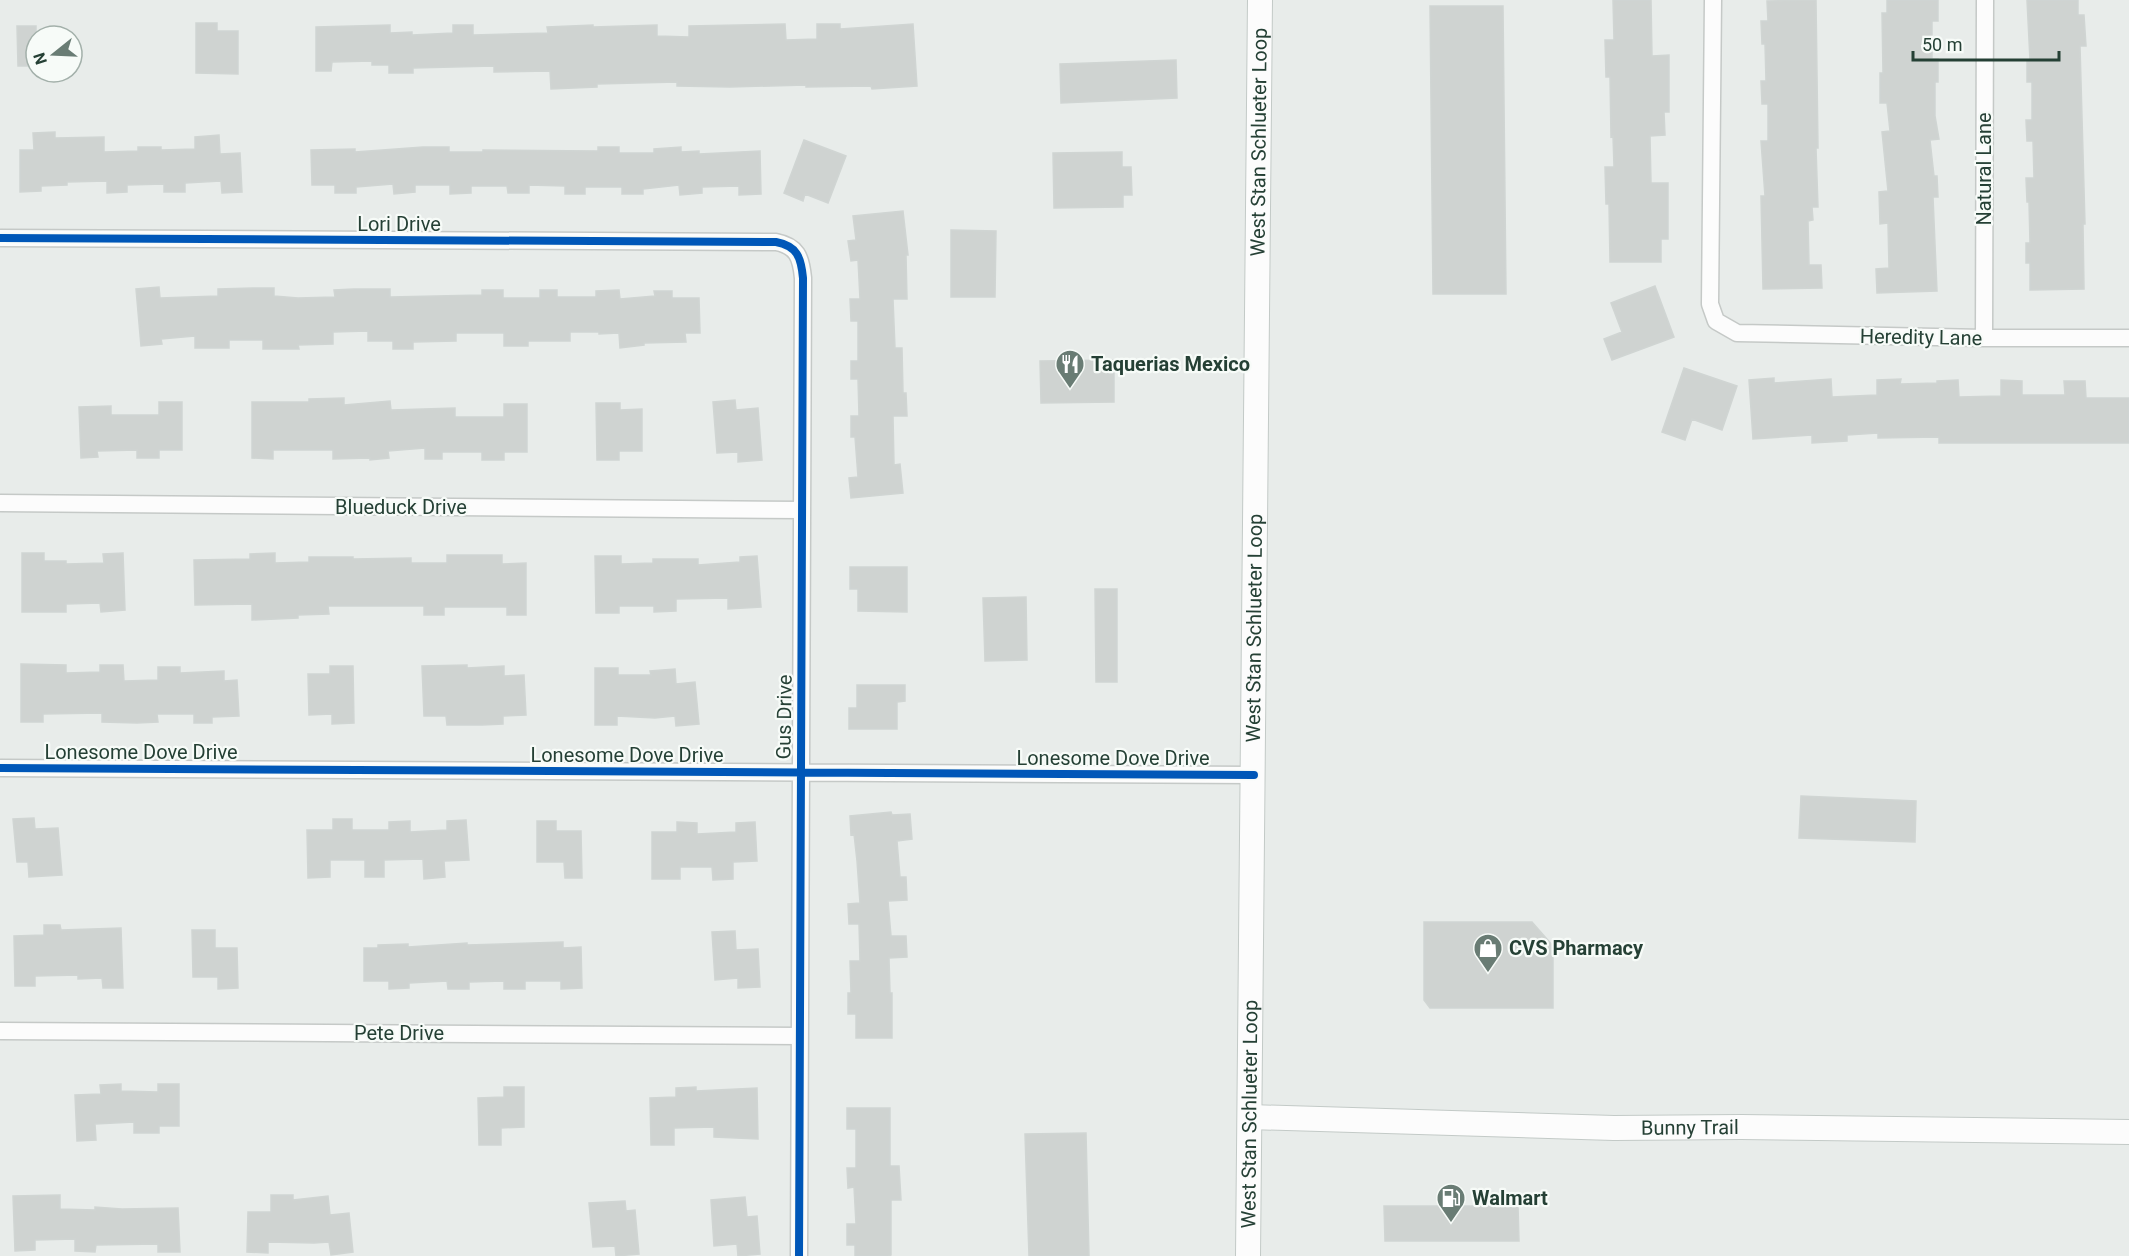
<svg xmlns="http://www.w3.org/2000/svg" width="2129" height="1256" viewBox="0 0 2129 1256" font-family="Roboto,sans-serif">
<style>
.building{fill:#cfd3d1;stroke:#d0d5d3;stroke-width:1.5}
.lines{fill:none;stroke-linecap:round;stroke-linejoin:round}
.street-casing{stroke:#c5c9c7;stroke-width:19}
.secondary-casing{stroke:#c3cac7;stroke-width:26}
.street{stroke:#fcfcfc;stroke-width:16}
.secondary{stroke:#fcfcfc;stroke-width:24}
.cycleway-casing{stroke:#f7fbf8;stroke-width:11}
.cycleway{stroke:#0057b8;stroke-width:8}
.labels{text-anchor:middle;stroke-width:4.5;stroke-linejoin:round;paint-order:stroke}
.street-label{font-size:20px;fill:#254035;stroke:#f7fbf8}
.poi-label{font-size:20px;font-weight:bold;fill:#254035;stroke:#f7fbf8;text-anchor:start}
</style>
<rect width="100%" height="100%" fill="#e8ecea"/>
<path class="building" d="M1613,0H1651L1652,56L1669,55V112H1664L1665,135L1650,136L1651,183H1668V239H1661V262H1610L1609,204H1606L1605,167H1614L1613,136L1611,137L1610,77H1606L1605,40H1614Z
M1816,0L1818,148H1816L1818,207H1812L1813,220L1808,221L1809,265H1821L1822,288L1763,289L1761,196H1765L1761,141H1768V104H1762L1761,81H1766L1765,44H1762L1761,21H1768L1767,1Z
M1887,0H1938V21H1932V59H1938V82H1935V116L1939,139L1930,140L1934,176H1937L1938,197H1933L1937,291L1877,293L1876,269L1889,268L1888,223L1880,224L1879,192L1888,191L1882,132L1890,131L1887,103H1880V73H1883L1882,13H1887Z
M2027,0H2078V15H2084L2086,46H2080L2085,224H2083L2084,289L2030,290V263H2026V243H2030L2029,202H2027L2026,178H2034L2033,141H2027L2026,120H2032V82H2027V60H2030Z
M1430,6H1503L1506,294H1433Z
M196,23H217V31H238V74L196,73Z
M785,24L786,40L817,39V24H840V29L913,24L917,86L872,89L871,86L806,87V85L730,87L677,86V82L597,84V87L551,89L550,71L494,72V66L413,68V73H389V65H372V61L332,62L331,71H316V27L390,25V33L412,32V35L453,33V25H473V35L548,33L547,27L593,25V27L657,25V36L689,37V26Z
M17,26H36V66H18Z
M1176,60L1177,98L1061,103L1060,64Z
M55,132V138L104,137V152L138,151V147H161V150L195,149V137L219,135L220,154L240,153L242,192L222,193L221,181L185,183V192H164V184L127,185V192L107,193V181L67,182V185L41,186V191L20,192V150H34L33,133Z
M804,140L846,156L828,203L805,194L803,201L784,193Z
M423,147H449V152H483V150L598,151V147H619V153H654V149L681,147V152L699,151V154L760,151L761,194L739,195V186L702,187V193L680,195L679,185L643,189V194H622V187H585V194H565V186L529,185V193H508L507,186H471V193L450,194V185H415V192L394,194L393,184L356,187V193H335V185H312L311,150L355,149V152Z
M1122,152V167H1131L1132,195H1123V207L1054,208L1053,153Z
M903,211L908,255H906L907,299H893L895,348H902L903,393H906L907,416H893L894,465L900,464L903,493L851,498L849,478L858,477L855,437H851V416H859L858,379H851V361H858V321H851L850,299H860L858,260L851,261L848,241L856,240L853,216Z
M951,230L996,231L995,297H951Z
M1655,286L1674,337L1612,360L1604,339L1622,332L1611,303Z
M159,287L160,298L218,296V289L253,288H274V296L298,298L335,297L334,290L354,289H390V297L482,295V290H503V298H540V290H557V297H596V291L619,290L620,299L655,296L654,291H672V298H699L700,333H685L686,342L644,343V345L620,348L619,333L599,334V332H570V341H528V346H504V333H456V341L413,342V349H393V341H368V331L333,332V344L298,345L299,349H263V340H229V348H195V336L161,339L162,344L141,346L136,289Z
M1114,360V402L1041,403L1040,361Z
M1684,368L1737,386L1722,430L1692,419L1685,440L1662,432Z
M1774,378V383L1831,379L1832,397L1877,395V380L1901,379L1900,384L1937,383V381L1958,380L1959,397L2001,396V380L2022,381V395H2065L2064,381H2085L2086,398H2129V443H1939V437L1878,438V433L1847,435V441L1812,443V435L1753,439L1749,380Z
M344,398V405L390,401L391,410L455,408V417H504V404H527V452H504V460H482V452H442V459H425V448L388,451L389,458L370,460V458L333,459V450H273V459L252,458V402H309V399Z
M735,400L736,410L758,408L762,460L738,462V452L717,453L713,402Z
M159,402H182V450H159V458H137V450L97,451L98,457L81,458L79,407L111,406V415H159Z
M596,403H620V410L642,409V451H619V460H597Z
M22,553H44V561H66V564L104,563L103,554L123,553L125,610L101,612L100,603L66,604V612H22Z
M275,553V563L309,562V557H353V559L411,558V563H447V555H502V564L526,563V615H507V607H444V615H424V606H328L329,614L298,615V618L252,620V604L195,605L194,560L250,559V554Z
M595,556H621V564L653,563V559H698V565L740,562V557L757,556L761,607L728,609V598L676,599V611L654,612V606H619V613H596Z
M850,567H907V612L858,611V589H850Z
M1095,589H1117V682H1096Z
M1026,597L1027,660L985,661L983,598Z
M21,664L66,665V673L100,672V665H123L124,681L158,680V667H180V673L224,671V681L237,680L239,716L212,717V723H194V714H157L158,722L137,723L102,722V713L43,714V722H21Z
M467,665V668L504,666V676L524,675L526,715L503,716V724L482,725H447L446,716H424L422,666Z
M330,666H353L354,723L332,724V714L309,715L308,674H330Z
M595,668H618V675H651L650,671L675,669L676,684L695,682L699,724L676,726L675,716L655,718L617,716V725H595Z
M857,685H905V701L897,702V729H849V708H857Z
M1801,796L1916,801L1915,842L1799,838Z
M891,812L892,815L910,814L912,839L897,841L900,877H906L907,900L888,901L891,936H906L907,957L889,958L890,993H892V1038H856V1014H848V993H851L850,961H860L859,924H849L848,904L860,903L857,861L854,834L851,835L850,816Z
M34,818L35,829L58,828L62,875L29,877L28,862H17L13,819Z
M333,819H352V830H389V822L410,821V832L447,830V821L466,820L469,860L444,861L445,877L424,879L423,859L384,860V877H365V860H330V877L308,878L307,830H333Z
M537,821H556V831H581L582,878H565L564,862H537Z
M677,822L697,823V834L736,832V823L755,822L757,861L733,862V879L713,880L712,867H680V879H652V832H677Z
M1424,922H1532L1553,946V1008H1430L1424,1000Z
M44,925H60L61,930L121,928L123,988H103L102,978L78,979V975L35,976V986H15L14,936L44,935Z
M192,930H215V948H237L238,988L218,989V977H193Z
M735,931L736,950L758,949L760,987L738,988V978L715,980L712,932Z
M563,942V948L581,947L582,988L561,989V981H525V989H504V981L469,982V989H448L447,981L409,983V988L389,989V981H364V948H378V945L408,944V947L467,943V945Z
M121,1084V1091L158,1092V1084H179V1126H159V1133H134V1122L95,1124L96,1140L77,1141L75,1095L101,1094L100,1085Z
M504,1087H524V1127L501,1128V1145H479L478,1098L504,1097Z
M696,1087V1091L757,1088L758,1139L714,1137V1127L674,1128V1145H651L650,1098L676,1097V1088Z
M847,1108H890V1166H899L901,1200H891V1255L888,1256H855V1245H847V1224H856L854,1187L848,1188L847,1168H856V1129H847Z
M1086,1133L1089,1256H1029L1025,1134Z
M60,1195V1209L95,1210V1207L122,1209L178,1208L180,1252H158V1244L96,1245L95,1252L75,1251V1239L35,1240V1250L15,1251L13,1196Z
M271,1195H293V1200L328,1196L330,1215L349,1213L353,1252L331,1255L329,1242L314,1243L268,1242V1253L247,1252L248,1212H271Z
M745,1197L747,1217L757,1216L760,1254L738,1256L737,1244L714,1246L711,1200Z
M625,1201L626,1211L635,1210L639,1254L616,1256L615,1246L593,1247L589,1203Z
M1384,1206H1518L1519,1241H1385Z"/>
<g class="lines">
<g class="street-casing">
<path id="street" d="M1713,0L1710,304L1716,321L1737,333L1984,338H2129
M0,238L776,242C797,246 801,257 803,278L799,1256
M1984,338L1985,0
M0,503L802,510
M0,768L1254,775
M0,1031L799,1036"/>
</g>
<g class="secondary-casing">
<g id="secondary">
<path id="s1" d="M1250,1117L1614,1128L1741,1127L2129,1132"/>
<path id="s2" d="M1248,1256L1260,0"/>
</g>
</g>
<use href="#street" class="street"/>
<use href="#secondary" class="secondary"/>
<g class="cycleway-casing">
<path id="cycleway" d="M0,238L776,242C797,246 801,257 803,278L799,1256
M0,768L1254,775"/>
</g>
<use href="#cycleway" class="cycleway"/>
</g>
<defs>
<g id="restaurant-pin" transform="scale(1.5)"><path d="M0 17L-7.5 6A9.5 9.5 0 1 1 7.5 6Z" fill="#697c74" stroke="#f7fbf8"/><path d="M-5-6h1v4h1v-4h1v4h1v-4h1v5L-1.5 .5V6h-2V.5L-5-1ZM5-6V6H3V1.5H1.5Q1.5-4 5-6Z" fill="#fff"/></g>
<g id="shop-pin" transform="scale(1.5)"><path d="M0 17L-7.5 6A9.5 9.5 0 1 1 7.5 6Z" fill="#697c74" stroke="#f7fbf8"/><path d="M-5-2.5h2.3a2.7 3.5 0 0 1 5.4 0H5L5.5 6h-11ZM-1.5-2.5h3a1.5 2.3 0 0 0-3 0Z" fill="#fff"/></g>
<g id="fuel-pin" transform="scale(1.5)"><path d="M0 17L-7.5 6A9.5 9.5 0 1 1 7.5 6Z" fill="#697c74" stroke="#f7fbf8"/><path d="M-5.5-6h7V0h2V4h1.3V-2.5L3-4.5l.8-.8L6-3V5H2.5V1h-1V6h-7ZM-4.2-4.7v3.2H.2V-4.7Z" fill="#fff"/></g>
</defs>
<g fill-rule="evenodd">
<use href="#restaurant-pin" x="1070" y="364"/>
<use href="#shop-pin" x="1488" y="948"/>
<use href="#fuel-pin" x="1451" y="1198"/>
</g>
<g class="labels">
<g class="street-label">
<text dy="7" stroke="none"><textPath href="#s2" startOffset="1114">West Stan Schlueter Loop</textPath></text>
<text transform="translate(1984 169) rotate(-90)" y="7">Natural Lane</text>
<text x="399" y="231">Lori Drive</text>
<text transform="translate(1921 337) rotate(1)" y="7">Heredity Lane</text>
<text x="401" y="514">Blueduck Drive</text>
<text dy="7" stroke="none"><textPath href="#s2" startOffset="628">West Stan Schlueter Loop</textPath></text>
<text transform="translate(784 717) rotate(-89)" y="7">Gus Drive</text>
<text x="141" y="759">Lonesome Dove Drive</text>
<text x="627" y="762">Lonesome Dove Drive</text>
<text x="1113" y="765">Lonesome Dove Drive</text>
<text x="399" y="1040">Pete Drive</text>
<text dy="7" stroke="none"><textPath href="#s2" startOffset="142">West Stan Schlueter Loop</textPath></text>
<text dy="7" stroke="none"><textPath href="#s1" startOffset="440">Bunny Trail</textPath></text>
</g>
<g class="poi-label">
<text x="1091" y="371">Taquerias Mexico</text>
<text x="1509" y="955">CVS Pharmacy</text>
<text x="1472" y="1205">Walmart</text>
</g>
</g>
<g transform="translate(54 54) rotate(252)"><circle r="28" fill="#f7fbf8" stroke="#a3b0aa" stroke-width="1.5"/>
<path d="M0-4.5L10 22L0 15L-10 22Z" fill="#697c74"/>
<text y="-9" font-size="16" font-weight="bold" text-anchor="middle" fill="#254035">N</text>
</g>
<path d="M1913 51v9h146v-9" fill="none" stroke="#254035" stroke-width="3"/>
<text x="1922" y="51" font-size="18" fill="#254035" stroke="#f7fbf8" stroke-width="4.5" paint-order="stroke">50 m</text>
</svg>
